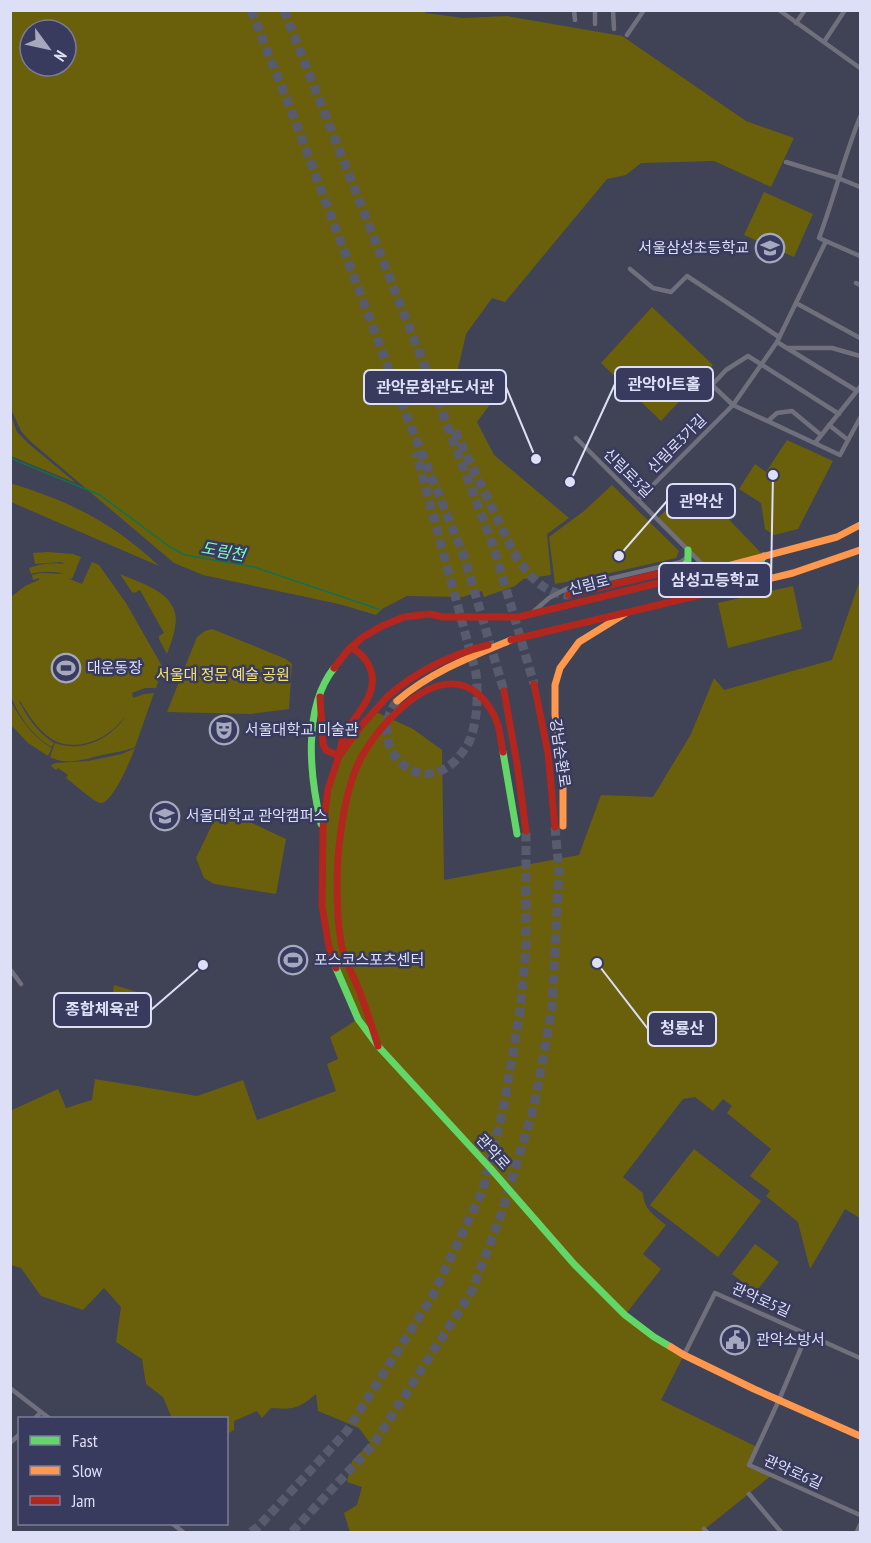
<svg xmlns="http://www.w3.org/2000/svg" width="871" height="1543" viewBox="0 0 871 1543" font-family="'PT Sans Narrow','Noto Sans KR',sans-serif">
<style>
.green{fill:#6a600c;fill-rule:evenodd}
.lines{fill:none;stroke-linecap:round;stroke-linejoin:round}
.stream{stroke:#12704e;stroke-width:1.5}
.highway-tunnel{stroke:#585a6e;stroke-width:9;stroke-dasharray:9 4.5;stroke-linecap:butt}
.street{stroke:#70707c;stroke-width:4.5}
.fast{stroke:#63d668;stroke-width:7}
.slow{stroke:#ff974d;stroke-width:7}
.jam{stroke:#b3261e;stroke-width:7}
.slow-bridge{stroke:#ff974d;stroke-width:7}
.jam-bridge{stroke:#b3261e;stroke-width:7}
.labels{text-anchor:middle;stroke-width:5;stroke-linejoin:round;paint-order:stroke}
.poi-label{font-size:15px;fill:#dddff6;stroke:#383a5e;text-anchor:start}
.street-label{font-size:15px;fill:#dddff6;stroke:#383a5e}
.park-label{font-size:15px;fill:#f5e471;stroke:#383a5e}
.water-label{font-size:16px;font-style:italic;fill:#80f8be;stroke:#383a5e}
.leader{fill:none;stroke:#dddff6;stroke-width:2}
.callout-dot{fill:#dddff6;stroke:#383a5e;stroke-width:2}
.callout{fill:#383a5e;stroke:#dddff6;stroke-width:2}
.callout-label{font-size:16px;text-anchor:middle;font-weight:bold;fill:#dddff6}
</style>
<rect width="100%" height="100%" fill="#404256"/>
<path class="green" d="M425,11V13L463,18L507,16L622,36L746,121L794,138L771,187L714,161L641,163L626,175L607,179L505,302L492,298L466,334L457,373L469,390L503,387L477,422L494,455L569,518L547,534L551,575L523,579L515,586L484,597L482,591L463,597L407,596L382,609L376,615L339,604L203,575L174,563L30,441L21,431L11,409V11ZM30,30H66V66H30Z
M764,192L813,214L794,257L744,235Z
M652,307L713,365L661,421L601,363Z
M10,413L17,432L29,444L76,483L11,456Z
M787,440L833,461L798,529L774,535L765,529L761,503L739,489L755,464L766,472Z
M10,483C69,501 114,523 159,566L11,502Z
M694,483L764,556L708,569L657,519Z
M612,485L679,551L676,558L584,579L555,584L549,537L584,511Z
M48,552L73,554L81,557L72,579L67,578L82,584L92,562L99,565L126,603L162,666V670L156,688H145L132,693L133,698L144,694L154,693L135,747C122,752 116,752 102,755C85,759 67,766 50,757L55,743C82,753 110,739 125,717C120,722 115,729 108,733C102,738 94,741 87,743C52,752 36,727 20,701H19C27,717 38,733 54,743L52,747C33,737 18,715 11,696V597L25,586L39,580V578L33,580L32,575L41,573L64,574C55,571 41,571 31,574L29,568C40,564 53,562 65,564L61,562L35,564L33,553Z
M120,574C143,584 182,594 175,627C174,636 170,645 167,654L159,639V636L164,633L140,590L134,593L132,592Z
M860,580V1218L845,1209L810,1269L798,1222L766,1196L770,1191L750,1176L771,1149L727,1113L732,1106L723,1099L713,1111L695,1097L683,1099L623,1177L643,1193C644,1210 654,1215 666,1225L643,1254L661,1269L625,1315L684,1355L661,1400L757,1447L749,1465L772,1475L705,1529L707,1532H350L344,1513L357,1505L362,1487L347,1482L352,1461L370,1443L359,1428L318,1411L316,1394C300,1408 293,1410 271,1408L262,1418L257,1411L234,1421V1430L227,1434L226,1418H172L163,1397L146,1384L142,1359L116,1342L121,1307L104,1288L83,1310L41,1296L21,1268L11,1265L10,1111L58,1089L66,1108L92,1100L95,1079L197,1096L243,1080L257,1120L336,1091L327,1064L338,1059L330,1037L358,1019L340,979L322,906L323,828L333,771L374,711L413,729L442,750L444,880L579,855L601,795L653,797L691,734L714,678L724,690L832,660Z
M793,586L802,629L728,648L718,603Z
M212,629L286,659L292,664L289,709L251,714L167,712L197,637L205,631Z
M10,700C20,718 33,738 52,748L48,756L28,743L11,725Z
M135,748C131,759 112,805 100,803C94,802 73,783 66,778L68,775L58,768L56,770L51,766L53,764L56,763L88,761L122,754Z
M220,808L286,839L276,894L214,884L204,878L196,858Z
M114,985L137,992L133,1014L110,1015Z
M694,1149L761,1201L718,1257L650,1205Z
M755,1244L779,1262L756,1292L732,1274Z"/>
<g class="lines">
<path class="stream" d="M10,458L100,495L170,547L185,555L254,567L378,609"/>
<path class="highway-tunnel" d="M251,10L293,115L405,412L464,556L504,691
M284,10L429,377L494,548L534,684
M455,431L511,547C523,569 542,595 569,595
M397,701C364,743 417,800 456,760C462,753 468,746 471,737C478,716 478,694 476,673L416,452
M251,1532L258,1527L347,1431L432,1297L483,1190L503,1111L520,1012L526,949V831
M292,1532L373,1445L472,1291L502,1212L534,1107L552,1009L559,871L555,827"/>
<path class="street" d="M574,10L575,20
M595,10V24
M613,10L614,29
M779,10L860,68
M796,23L805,10
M627,35L644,10
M824,42L845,10
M860,117C844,157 834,198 819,238L860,256
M786,162L838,178L860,187
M630,269L653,288L671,292L687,276L779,337
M856,283L860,285
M796,303L860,338
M777,342L857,391
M787,348H832L860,356
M839,414L748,356L726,370L712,385L733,405L840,455L860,418
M768,421L777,413L792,411L821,435
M829,425L848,440
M576,438L706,568
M815,443L860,387
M638,500L733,405L777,342L826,241
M532,613L549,598L566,589L681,562L686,558
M10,969L21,984
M807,1334L779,1400L749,1465L860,1515
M684,1355L715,1293L860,1358
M10,1388L41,1412L35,1418
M41,1412L49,1418
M10,1443L20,1434
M749,1494L781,1532
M173,1524L183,1532
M704,1529L707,1532
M857,1532L860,1525"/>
<path class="fast" d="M764,556L759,564V574L764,576L769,575
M682,568L688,561V550
M503,752L517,834
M321,824C310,777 302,709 334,668
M336,968L358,1019L378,1046L491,1169L574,1264L625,1315L654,1337L671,1347"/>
<path class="slow" d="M727,589L793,573L860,550
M397,701C431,672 470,657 511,640
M563,826V768L555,715V685L560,668L579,642L626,613
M671,1347L684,1355L754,1389L860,1436"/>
<path class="jam" d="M569,595L682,568L708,569
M334,668L349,649L363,637L382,626L404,617L430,614L443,617H519L720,568L727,570L732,576L729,585L721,590
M534,684L548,753L555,827
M504,691L517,764L526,831
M388,696C418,670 450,655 488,645
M320,697L323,744L326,750L339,756C340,750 341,744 343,738C352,716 379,697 371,671C368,660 361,653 351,647
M336,968L329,947L322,906L323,828L328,789L339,756L362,725L388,696
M378,1046C372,1027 366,1008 359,990C354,977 347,965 343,952C336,924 336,875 339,847C342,818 347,784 361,758C379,724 437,659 478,694C487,702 494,713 498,725C500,733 501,743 503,752"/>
<path class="slow-bridge" d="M720,568L837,537L860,525"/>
<path class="jam-bridge" d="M511,640L721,590"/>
</g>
<defs>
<g id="school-ring" transform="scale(1.5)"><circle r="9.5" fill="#383a5e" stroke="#a6a8be" stroke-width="1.5"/><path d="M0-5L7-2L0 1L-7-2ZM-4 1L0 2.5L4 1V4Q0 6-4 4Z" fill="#a6a8be"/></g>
<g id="stadium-ring" transform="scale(1.5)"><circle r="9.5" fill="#383a5e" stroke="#a6a8be" stroke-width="1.5"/><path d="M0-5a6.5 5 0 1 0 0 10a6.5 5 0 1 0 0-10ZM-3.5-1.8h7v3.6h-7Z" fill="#a6a8be"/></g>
<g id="theatre-ring" transform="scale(1.5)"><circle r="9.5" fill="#383a5e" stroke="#a6a8be" stroke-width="1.5"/><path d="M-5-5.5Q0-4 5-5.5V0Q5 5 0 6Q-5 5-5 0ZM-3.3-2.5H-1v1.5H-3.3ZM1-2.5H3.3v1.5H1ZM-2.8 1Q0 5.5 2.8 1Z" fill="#a6a8be"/></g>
<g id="university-ring" transform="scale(1.5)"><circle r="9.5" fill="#383a5e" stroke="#a6a8be" stroke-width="1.5"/><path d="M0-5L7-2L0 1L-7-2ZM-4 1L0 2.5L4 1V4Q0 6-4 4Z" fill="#a6a8be"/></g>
<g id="civic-ring" transform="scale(1.5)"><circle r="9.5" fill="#383a5e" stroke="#a6a8be" stroke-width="1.5"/><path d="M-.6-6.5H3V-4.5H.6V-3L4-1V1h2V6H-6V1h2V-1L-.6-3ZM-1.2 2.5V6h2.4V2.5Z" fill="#a6a8be"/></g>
</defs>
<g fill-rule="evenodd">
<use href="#school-ring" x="770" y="248"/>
<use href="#stadium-ring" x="66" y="668"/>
<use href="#theatre-ring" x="224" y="730"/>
<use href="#university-ring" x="165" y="816"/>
<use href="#stadium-ring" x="293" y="960"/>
<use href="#civic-ring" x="735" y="1340"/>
</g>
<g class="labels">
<g class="poi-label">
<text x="749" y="253" text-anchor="end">서울삼성초등학교</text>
<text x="87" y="673">대운동장</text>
<text x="245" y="735">서울대학교 미술관</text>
<text x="186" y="821">서울대학교 관악캠퍼스</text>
<text x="314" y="965">포스코스포츠센터</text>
<text x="756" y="1345">관악소방서</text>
</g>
<g class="street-label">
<text transform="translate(677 444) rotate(-45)" y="5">신림로3가길</text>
<text transform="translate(628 473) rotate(45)" y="5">신림로3길</text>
<text transform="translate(589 585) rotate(-14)" y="5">신림로</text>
<text transform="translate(560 753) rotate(82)" y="5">강남순환로</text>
<text transform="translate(493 1152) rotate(48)" y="5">관악로</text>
<text transform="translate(761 1300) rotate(24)" y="5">관악로5길</text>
<text transform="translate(793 1472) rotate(24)" y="5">관악로6길</text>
</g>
<g class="park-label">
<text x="223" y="680">서울대 정문 예술 공원</text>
</g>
<g class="water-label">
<text transform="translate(223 551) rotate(10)" y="6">도림천</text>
</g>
</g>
<path class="leader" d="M570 482L615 384M536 459L506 387M619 556L667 501M773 475L771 580M203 965L151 1010M597 963L648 1029"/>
<g class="callout-dot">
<circle cx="570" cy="482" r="6"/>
<circle cx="536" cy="459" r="6"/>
<circle cx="619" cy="556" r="6"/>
<circle cx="773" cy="475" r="6"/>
<circle cx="203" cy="965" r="6"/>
<circle cx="597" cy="963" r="6"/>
</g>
<g class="callout">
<rect x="615" y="367" width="98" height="34" rx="6"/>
<rect x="364" y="370" width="142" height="34" rx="6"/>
<rect x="667" y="484" width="68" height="34" rx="6"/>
<rect x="659" y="563" width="112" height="34" rx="6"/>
<rect x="54" y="993" width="97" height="34" rx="6"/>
<rect x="648" y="1012" width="68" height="34" rx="6"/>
</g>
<g class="callout-label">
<text x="664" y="390">관악아트홀</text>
<text x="435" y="393">관악문화관도서관</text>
<text x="701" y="507">관악산</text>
<text x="715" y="586">삼성고등학교</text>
<text x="102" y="1015">종합체육관</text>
<text x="682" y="1034">청룡산</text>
</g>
<rect width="871" height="1543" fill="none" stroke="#dddff6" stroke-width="24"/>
<rect x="18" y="1417" width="210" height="108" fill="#383a5e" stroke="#7a7c9b" stroke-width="1.5"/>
<rect x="30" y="1436" width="30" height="9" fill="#63d668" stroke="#7a7c9b" stroke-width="1.5"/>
<text x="72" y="1447" font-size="18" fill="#dddff6">Fast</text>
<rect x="30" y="1466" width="30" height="9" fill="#ff974d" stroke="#7a7c9b" stroke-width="1.5"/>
<text x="72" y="1477" font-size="18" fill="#dddff6">Slow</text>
<rect x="30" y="1496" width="30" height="9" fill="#b3261e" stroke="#7a7c9b" stroke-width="1.5"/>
<text x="72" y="1507" font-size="18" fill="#dddff6">Jam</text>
<g transform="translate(48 48) rotate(123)"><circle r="28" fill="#383a5e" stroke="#7a7c9b" stroke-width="1.5"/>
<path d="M0-4.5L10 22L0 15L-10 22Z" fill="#a6a8be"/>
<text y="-9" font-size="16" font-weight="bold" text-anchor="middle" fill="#dddff6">N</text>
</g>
</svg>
